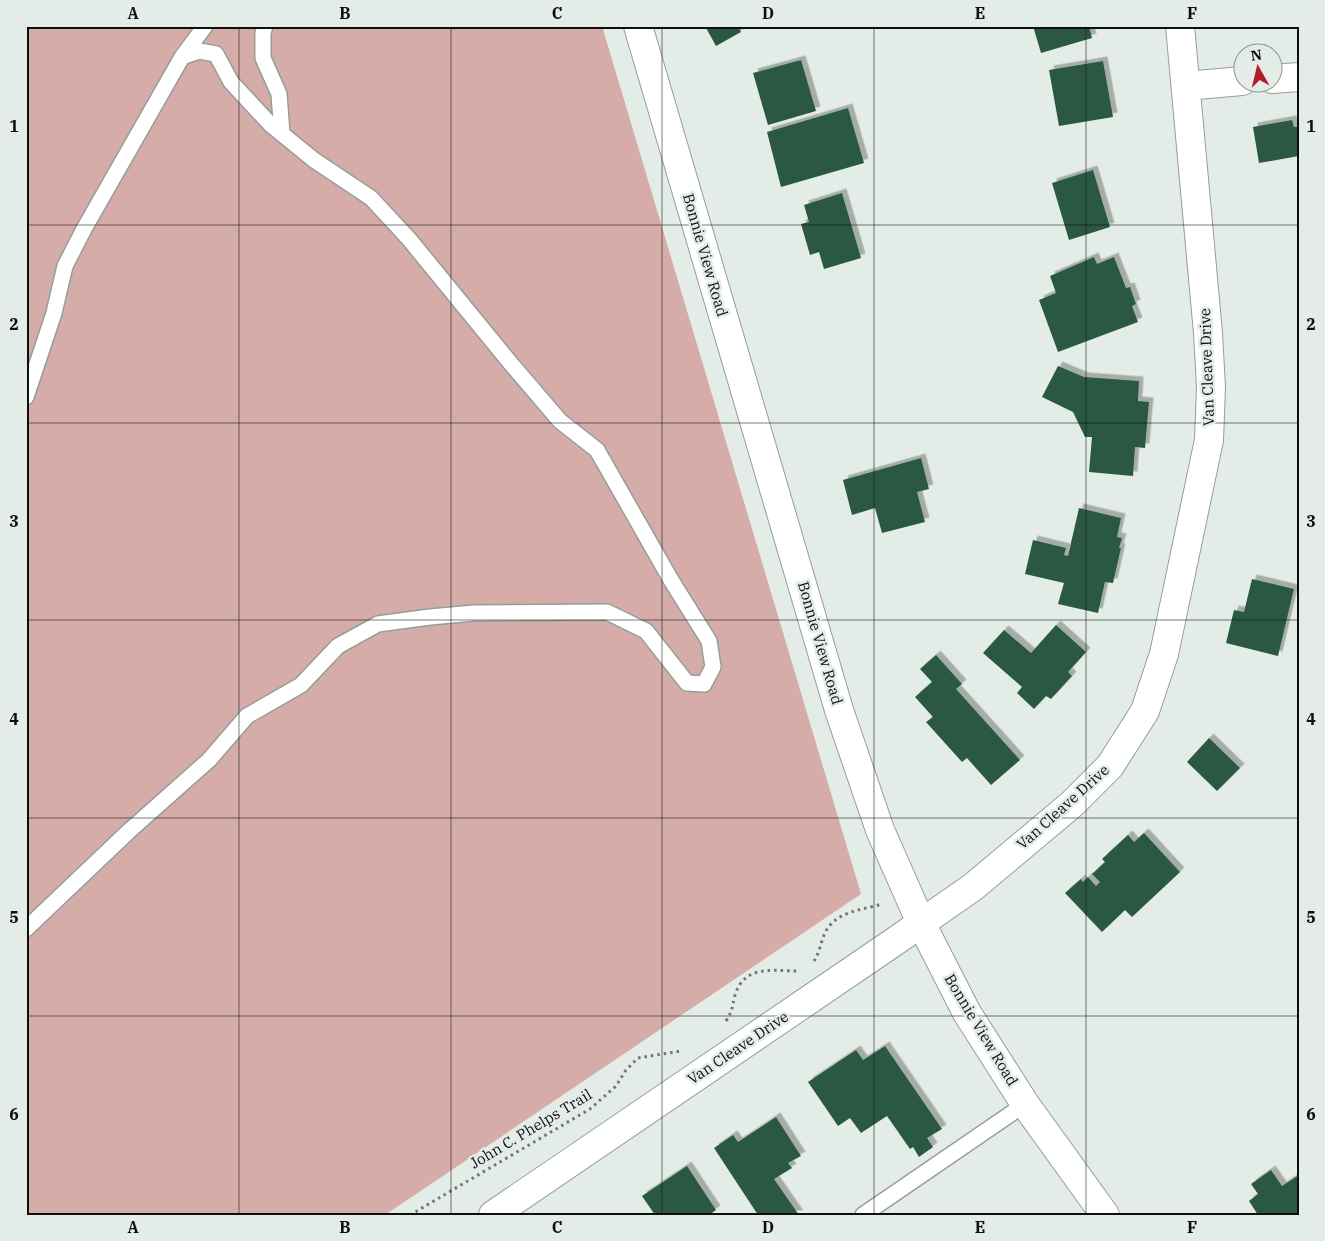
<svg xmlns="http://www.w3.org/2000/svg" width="1325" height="1241" viewBox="0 0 1325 1241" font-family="'IBM Plex Serif',serif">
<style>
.green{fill:#d6aca9}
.building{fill:#295942;filter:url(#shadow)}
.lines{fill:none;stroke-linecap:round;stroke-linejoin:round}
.lane-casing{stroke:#959e99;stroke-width:18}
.street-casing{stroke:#959e99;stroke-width:30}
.secondary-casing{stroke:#959e99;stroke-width:30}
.path{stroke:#6f7572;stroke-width:3;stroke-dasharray:2.5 4;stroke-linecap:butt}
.lane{stroke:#fff;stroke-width:15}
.street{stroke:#fff;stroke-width:28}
.secondary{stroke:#fff;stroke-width:28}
.grid{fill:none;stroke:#0d100f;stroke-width:1;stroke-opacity:0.55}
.labels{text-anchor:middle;stroke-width:5;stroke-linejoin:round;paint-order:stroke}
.street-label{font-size:15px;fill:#0d100f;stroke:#e3ece7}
.neatline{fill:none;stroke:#0d100f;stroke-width:2}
.grid-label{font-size:16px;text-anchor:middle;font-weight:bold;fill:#0d100f}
</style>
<defs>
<filter id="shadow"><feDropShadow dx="4.5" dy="-4.5" stdDeviation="0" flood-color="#0004"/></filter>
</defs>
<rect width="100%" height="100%" fill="#e3ece7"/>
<path class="green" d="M26,26H602L861,894L385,1215H26Z"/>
<path class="building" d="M705,26H738L741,32L716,46Z
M1033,26H1089L1092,38L1041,53Z
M801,60L816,111L768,125L753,73Z
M1103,61L1113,117L1059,126L1049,70Z
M848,108L864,163L781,187L767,132Z
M1292,120L1294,127H1299V156L1259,163L1253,127Z
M1093,170L1110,227L1069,240L1052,183Z
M842,193L861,258L824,269L819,252L810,255L801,224L809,222L804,205Z
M1094,257L1097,264L1114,257L1126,288L1130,287L1136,304L1132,306L1138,322L1058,352L1039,300L1056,293L1050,276Z
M1058,366L1084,377L1139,381L1138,401L1149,402L1145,448L1135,447L1133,476L1089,472L1092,437H1085L1073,412L1042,397Z
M921,458L929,489L917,492L925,522L882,533L875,508L852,515L843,480Z
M1079,508L1121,518L1117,537L1122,538L1119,548H1121L1113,583L1105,582L1098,613L1058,604L1064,583L1025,574L1033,540L1066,548L1064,555L1068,556Z
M1252,579L1294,589L1278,656L1226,643L1234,610L1244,612Z
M1056,625L1086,652L1068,672L1072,676L1051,699L1046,696L1034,709L1017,693L1022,687L983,653L1004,630L1031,653Z
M936,655L962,684L956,689L1020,760L991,785L967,758L962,762L926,722L933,717L915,697L932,682L920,669Z
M1209,738L1240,768L1217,791L1187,762Z
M1144,833L1180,872L1132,917L1125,910L1102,932L1065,893L1081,879L1083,882L1088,877L1096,886L1100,882L1092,874L1105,862L1102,859L1128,835L1134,842Z
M885,1046L942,1129L927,1138L933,1147L919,1157L913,1147L910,1149L887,1116L861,1133L850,1118L838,1126L808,1082L856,1050L863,1060Z
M776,1117L801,1156L788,1163L792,1168L774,1179L799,1215H758L714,1148L733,1135L738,1142Z
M687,1166L716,1210L709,1215H655L642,1196Z
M1271,1170L1282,1186L1299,1175V1215H1258L1249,1201L1258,1194L1251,1184Z"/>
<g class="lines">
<g class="lane-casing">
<path id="lane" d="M265,26L263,33V58L279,94L282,134
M182,57L205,26
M26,397L54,313L65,266L84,229L182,57L199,51L216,54L231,82L271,125L314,160L371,198L409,239L512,365L560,421L597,450L671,580L709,641L713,667L704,684L687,683L646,631L607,612L474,613L430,617L378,624L338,646L301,685L247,716L209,760L129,831L26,929
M863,1215L1025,1104"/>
</g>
<g class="street-casing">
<path id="street" d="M1272,79L1299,77
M1186,86L1242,81
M493,1215L894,942L973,887L1072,804L1110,766L1145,711L1164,654L1209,440L1211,387L1208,333L1180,26"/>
</g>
<g class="secondary-casing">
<path id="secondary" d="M638,26L839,710L880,830L921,923L967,1013L1025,1104L1105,1215"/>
</g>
<path class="path" d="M814,961C820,952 821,940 826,931C837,911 862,910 882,904
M726,1021C733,1010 732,1007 735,995C745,964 773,971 799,971
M410,1215L590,1109L616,1086L626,1070L638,1058L681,1051"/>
<use href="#lane" class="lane"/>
<use href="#street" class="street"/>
<use href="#secondary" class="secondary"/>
</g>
<path class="grid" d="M239,26V1215M451,26V1215M662,26V1215M874,26V1215M1086,26V1215M26,225H1299M26,423H1299M26,620H1299M26,818H1299M26,1016H1299"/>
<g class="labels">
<g class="street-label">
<text transform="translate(705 255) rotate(74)" y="5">Bonnie View Road</text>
<text transform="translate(1207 367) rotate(-92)" y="5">Van Cleave Drive</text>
<text transform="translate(820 643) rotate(74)" y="5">Bonnie View Road</text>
<text transform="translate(1063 807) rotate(-42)" y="5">Van Cleave Drive</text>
<text transform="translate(981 1030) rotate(59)" y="5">Bonnie View Road</text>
<text transform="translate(738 1048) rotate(-34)" y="5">Van Cleave Drive</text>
<text transform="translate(531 1129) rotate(-31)" y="5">John C. Phelps Trail</text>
</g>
</g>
<rect width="1325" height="1241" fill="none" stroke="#e3ece7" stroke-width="55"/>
<g transform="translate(1258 68) rotate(352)"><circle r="24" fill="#e3ece7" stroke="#8d9491"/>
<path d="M0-4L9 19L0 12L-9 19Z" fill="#b01d2a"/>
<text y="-8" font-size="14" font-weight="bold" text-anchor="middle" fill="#0d100f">N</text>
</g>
<rect x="28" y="28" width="1270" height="1186" class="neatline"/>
<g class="grid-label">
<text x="133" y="19">A</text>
<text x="345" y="19">B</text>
<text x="557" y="19">C</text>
<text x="768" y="19">D</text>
<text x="980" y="19">E</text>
<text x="1192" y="19">F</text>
<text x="14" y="132">1</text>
<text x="1311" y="132">1</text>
<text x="14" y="330">2</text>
<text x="1311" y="330">2</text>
<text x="14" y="527">3</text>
<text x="1311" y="527">3</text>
<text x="14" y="725">4</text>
<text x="1311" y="725">4</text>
<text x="14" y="923">5</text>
<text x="1311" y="923">5</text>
<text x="14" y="1120">6</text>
<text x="1311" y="1120">6</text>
<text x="133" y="1233">A</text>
<text x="345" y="1233">B</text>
<text x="557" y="1233">C</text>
<text x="768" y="1233">D</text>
<text x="980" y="1233">E</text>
<text x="1192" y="1233">F</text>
</g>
</svg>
